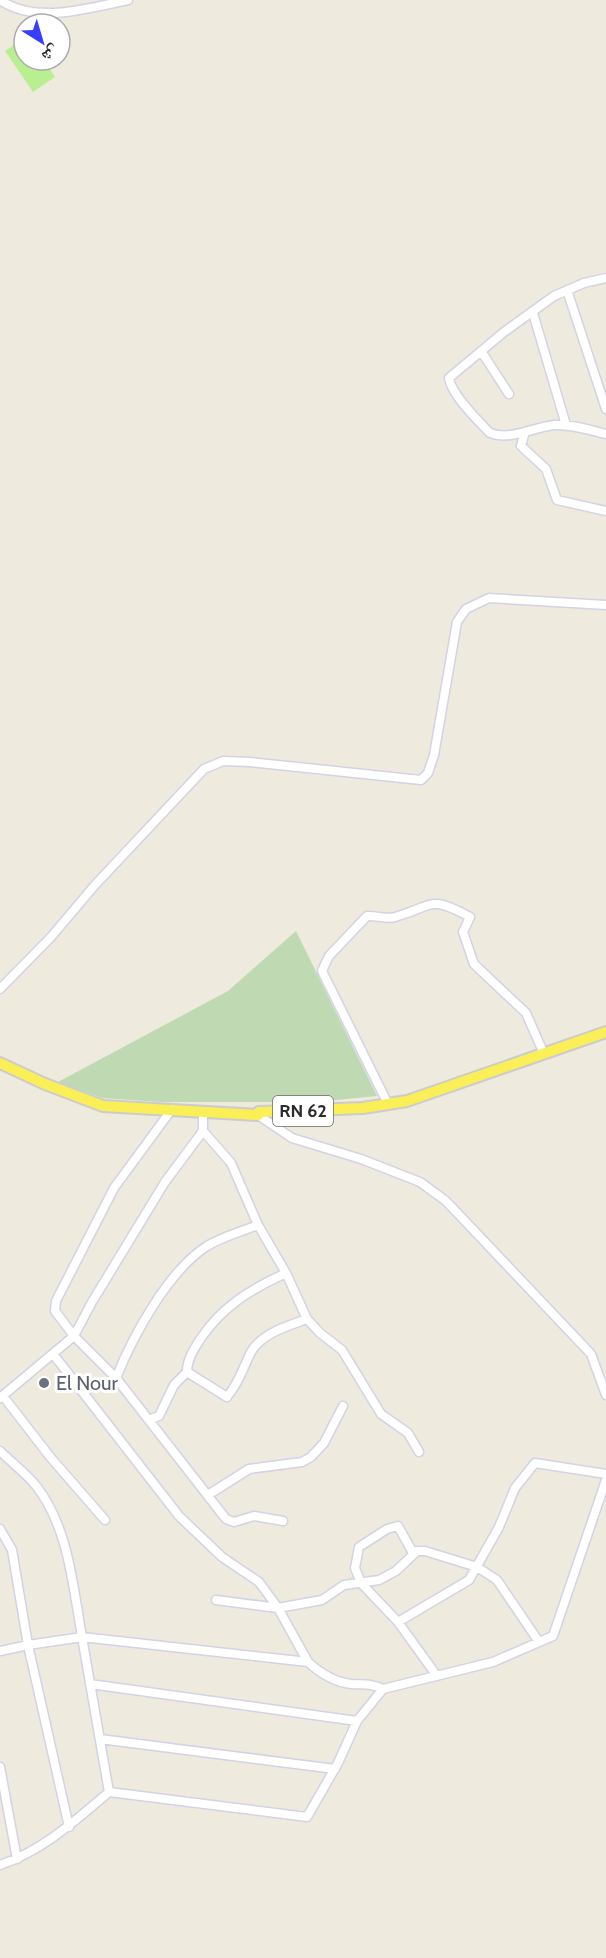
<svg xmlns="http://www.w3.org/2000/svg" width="606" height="1958" viewBox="0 0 606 1958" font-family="Cabin,'Noto Naskh Arabic',sans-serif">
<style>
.cemetery{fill:#bfd9b3}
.pitch{fill:#b8f091}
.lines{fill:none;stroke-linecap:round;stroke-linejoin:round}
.minor-casing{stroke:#d2d3e5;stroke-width:11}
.major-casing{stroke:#ccc;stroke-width:14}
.minor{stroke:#fff;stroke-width:8}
.major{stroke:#faef57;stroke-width:10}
.worship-dot{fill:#6b7280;stroke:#fff;stroke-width:2}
.labels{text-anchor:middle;stroke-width:6;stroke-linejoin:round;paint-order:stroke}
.shield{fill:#fff;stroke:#6b6b6b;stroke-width:1.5}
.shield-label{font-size:18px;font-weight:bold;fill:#2c2c2c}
.worship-label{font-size:20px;fill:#5b616d;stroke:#fff;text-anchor:start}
</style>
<rect width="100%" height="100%" fill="#eeeadd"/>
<path class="cemetery" d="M296,931L377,1096L315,1102H161L102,1098L58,1082L228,991Z"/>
<path class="pitch" d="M24,38V60H44L55,77L33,92L5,51Z"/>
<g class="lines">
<g class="minor-casing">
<path id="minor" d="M0,0C36,25 88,8 128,0
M606,278L584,283L554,296L504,332L449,378C451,394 478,421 490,433C511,441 533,427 555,425C572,424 589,430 606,434
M567,290L606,409
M533,313L566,425
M481,351L509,394
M525,432L521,446L546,469L557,500L606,511
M0,989L51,937L95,885L204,769L223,761L250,762L421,780L428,773L434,755L457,622L466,609L489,598L606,605
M388,1104L322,971L329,956L367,916C376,915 386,920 395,917C435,906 427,894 470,917L463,932L474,964L526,1013L544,1054
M172,1109L114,1188L56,1301L55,1311L74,1336L116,1378L226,1519L234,1522L254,1516L283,1521
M258,1115L292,1138L361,1159L420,1182L446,1201L591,1354L606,1395
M307,1319L320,1333L342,1350L381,1414L408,1433L419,1452
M53,1354L179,1516L222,1557L259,1582L278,1608L308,1662
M187,1372L227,1397C239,1383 243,1368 251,1352C262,1333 288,1326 307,1319L286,1273L258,1225
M116,1378C133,1336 168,1271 207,1246C222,1237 242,1231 258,1225L231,1163L203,1131
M3,1396L51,1458L105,1520
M0,1398L74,1336L92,1302L165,1182L203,1131V1112
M149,1420L159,1416L174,1385L187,1372C187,1359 194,1349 201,1338C223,1306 251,1289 286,1273
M0,1451C12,1463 27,1474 37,1487C69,1529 73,1587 82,1637L308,1662C320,1673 334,1682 351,1684C363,1685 371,1683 383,1689L357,1721L338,1763L307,1817L109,1792C76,1820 42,1851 0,1865
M208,1495L249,1469L302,1462L311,1457L324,1443L343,1406
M0,1529L12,1550L28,1645L0,1651
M413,1553L398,1526L387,1529L359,1547L355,1568L361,1583L398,1622L437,1676
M216,1600L278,1608L322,1600L344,1585L379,1580L396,1571L417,1551H425L477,1567L497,1580L539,1642
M398,1622L469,1580L499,1527L515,1488L535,1463L606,1474
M90,1684L357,1721
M383,1689L493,1662L553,1636L606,1480
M100,1739L335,1769
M0,1767L17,1859
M69,1827L28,1645L82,1637L109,1792"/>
</g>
<g class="major-casing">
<path id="major" d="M0,1063L45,1084L103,1106L258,1115L259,1112L363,1108L407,1101L606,1032"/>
</g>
<use href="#minor" class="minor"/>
<use href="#major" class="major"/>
</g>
<circle class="worship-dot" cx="44" cy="1383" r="6"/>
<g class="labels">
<rect class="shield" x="273" y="1096" width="60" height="30" rx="4.5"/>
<g class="shield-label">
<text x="303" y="1117">RN 62</text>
</g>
<g class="worship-label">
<text x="56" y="1390">El Nour</text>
</g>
</g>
<g transform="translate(42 42) rotate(143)"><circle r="28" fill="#ffffff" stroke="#ababab" stroke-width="1.5"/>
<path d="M0-4.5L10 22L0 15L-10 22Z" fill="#3a3dff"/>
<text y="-9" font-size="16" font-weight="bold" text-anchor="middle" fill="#2c2c2c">ش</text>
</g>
</svg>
